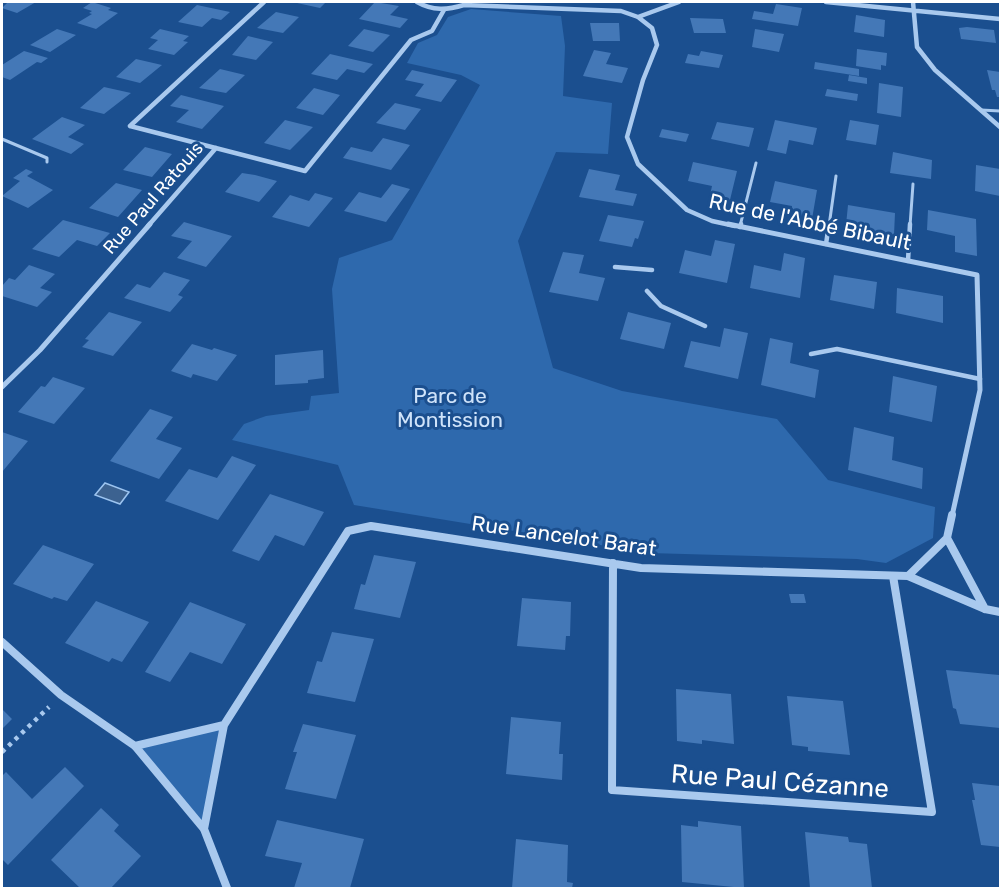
<svg xmlns="http://www.w3.org/2000/svg" width="1002" height="890" viewBox="0 0 1002 890" font-family="Rubik,sans-serif">
<style>
.green{fill:#2e69ad}
.water{fill:#3c6290;stroke:#9cc4f0;stroke-width:1.5}
.building{fill:#4478b7}
.lines{fill:none;stroke-linecap:round;stroke-linejoin:round}
.path{stroke:#a9c9ee;stroke-width:4.5;stroke-dasharray:4 5;stroke-linecap:butt}
.service-far1{stroke:#a9c9ee;stroke-width:3}
.service{stroke:#a9c9ee;stroke-width:4.5}
.minor-far2{stroke:#a9c9ee;stroke-width:4.5}
.minor-far1{stroke:#a9c9ee;stroke-width:5}
.minor{stroke:#a9c9ee;stroke-width:8}
.labels{text-anchor:middle;stroke-width:6;stroke-linejoin:round;paint-order:stroke}
.far-street-label{font-size:18px;fill:#fff;stroke:#1b4f8f}
.street-label{font-size:21px;fill:#fff;stroke:#1b4f8f}
.park-label{font-size:21px;fill:#cfe3fa;stroke:#1b4f8f}
.near-street-label{font-size:26px;fill:#fff;stroke:#1b4f8f}
</style>
<rect width="100%" height="100%" fill="#1b4f8f"/>
<path class="green" d="M471,9L561,16L565,46L563,96L612,103L608,154L556,152L518,241L553,368L622,391L777,419L828,480L935,507L933,538L886,563L857,559L649,553L354,505L338,465L232,440L244,424L266,416L309,410L311,396L339,393L332,289L339,258L392,240L480,85L461,75L407,63L418,43L437,35L448,17Z
M224,725L204,829L135,746Z"/>
<path class="water" d="M105,483L129,492L120,504L95,495Z"/>
<path class="building" d="M8,2H36L17,13L2,8Z
M92,2L111,8L108,10L118,13L96,29L77,23L92,14L89,13L92,11L83,8Z
M299,2H326L320,8L297,3Z
M375,2L399,6L390,15L408,19L400,28L359,19Z
M776,4L802,8L798,26L752,19L754,11L773,14Z
M197,5L230,12L221,20L212,18L202,27L178,22Z
M276,12L299,17L283,33L257,28Z
M856,15L885,20L884,37L854,32Z
M690,18L723,19L726,33H694Z
M590,23H619L620,41H593Z
M967,27L994,30L996,43L961,39L959,28Z
M57,29L76,35L50,52L30,45Z
M160,29L189,36L183,41L188,42L174,55L148,49L158,40L150,38Z
M364,29L390,35L373,52L348,46Z
M755,29L784,34L779,52L752,47Z
M248,36L273,42L256,60L232,55Z
M857,49L887,53L886,66L881,65V70L856,66Z
M594,50L611,53L606,64L628,68L622,83L583,76Z
M24,51L48,58L41,63L37,62L10,80L2,77V65Z
M701,51L723,55L719,68L685,63L688,54L699,56Z
M330,54L373,64L364,73L347,69L337,80L311,74Z
M136,59L162,65L140,83L116,77Z
M815,62L859,69V76L814,69Z
M220,69L245,75L226,93L199,88Z
M412,70L457,80L441,102L415,96L424,84L405,80Z
M987,70L1000,72V97H997L995,90H992Z
M849,75L867,78V84L848,81Z
M879,83L903,87L901,117L877,113Z
M104,87L131,93L104,114L80,108Z
M314,88L340,95L323,115L296,108Z
M827,89L858,94L857,101L825,96Z
M181,95L224,106L202,129L176,122L189,110L170,106Z
M395,103L421,109L405,130L376,123Z
M62,117L85,125L68,137L84,144L71,154L32,139Z
M285,120L313,127L290,150L264,143Z
M775,120L817,128L813,145L789,140L786,154L767,150Z
M850,120L879,125L876,145L846,140Z
M717,122L754,128L749,147L711,139Z
M662,129L689,134L686,142L659,137Z
M383,138L410,145L391,170L343,158L351,147L372,152Z
M145,147L172,154L152,177L123,170Z
M893,152L932,160L931,179L890,173Z
M693,162L737,171L729,204L709,200L712,186L688,181Z
M976,165L1000,169V196L975,191Z
M26,169L33,172L27,176L53,190L28,208L2,196L20,181L13,178Z
M589,169L620,175L615,190L637,194L633,206L579,197Z
M242,173L255,175L277,181L259,202L225,192Z
M775,181L817,190L812,219L791,215L792,206L770,202Z
M116,183L142,190L118,217L89,208Z
M392,184L410,189L386,222L344,211L359,192L381,198Z
M315,193L333,198L309,227L272,217L290,195L309,201Z
M848,205L895,213L894,235L846,225Z
M928,210L976,219L977,256L955,252V236L927,230Z
M608,215L644,221L638,239L635,238L632,247L599,241Z
M63,220L110,233L97,246L77,240L59,257L32,249Z
M184,222L232,236L206,267L177,258L192,241L171,236Z
M715,240L735,244L727,283L679,273L685,250L711,256Z
M563,252L584,255L579,273L605,278L598,301L549,292Z
M784,253L805,258L800,298L750,288L754,265L781,271Z
M29,265L55,274L40,288L52,292L37,307L2,296V286L9,278L15,280Z
M164,272L190,280L178,295L183,297L170,312L124,298L137,284L150,288Z
M834,275L877,282L874,309L830,300Z
M897,288L943,296V323L896,313Z
M109,312L142,322L113,356L82,347L89,340L85,339Z
M628,312L671,323L664,349L620,339Z
M724,328L748,333L738,379L684,367L691,341L720,347Z
M770,338L793,343L790,363L819,370L815,398L761,385Z
M192,344L212,350L214,348L237,355L217,381L193,374L191,378L171,371Z
M323,350L324,378L308,380V383L275,385V355Z
M893,376L937,386L932,422L889,412Z
M53,377L85,388L54,424L18,412L41,386L45,387Z
M150,409L173,417L156,439L182,448L159,479L110,461Z
M854,427L894,437L892,460L923,468L922,489L848,470Z
M2,432L28,441L2,472Z
M232,456L256,465L218,520L165,501L189,469L217,478Z
M270,494L324,512L304,546L275,535L259,561L232,551Z
M43,545L94,564L67,601L54,597L52,599L13,584Z
M374,555L416,562L400,618L354,609L361,584L365,585Z
M789,594H804L806,603H791Z
M522,598L571,602L570,636H566L565,650L517,646Z
M96,601L149,622L122,662L112,658L109,662L65,643Z
M190,602L246,624L222,664L190,652L170,682L145,672Z
M332,632L374,639L355,702L307,693L317,661L322,662Z
M946,670L999,675L1000,728L960,724L956,709L953,708Z
M676,689L731,694L734,744L702,740V744L677,741Z
M787,696L843,701L850,755L808,751V747L792,745Z
M2,709L12,719L2,729Z
M511,717L561,722L559,754H563L562,780L506,774Z
M303,724L356,735L336,799L285,789L297,752H293Z
M65,767L84,786L8,865L2,859V776L6,772L32,799Z
M972,783L1000,786V847L981,845L972,800H975Z
M101,808L119,825L114,831L141,856L111,888H80L51,860Z
M277,820L364,839L350,888H294L302,863L265,856Z
M698,821L741,826L744,888L682,882L681,825L698,827Z
M805,832L848,837L849,842L867,844L872,888H810Z
M516,839L568,845L567,882L573,883L572,888H512Z"/>
<g class="lines">
<path class="path" d="M2,752L49,707"/>
<path class="service-far1" d="M981,110L1000,111
M2,139L47,158V162
M740,226L756,163
M829,226L836,176
M910,226L913,184"/>
<path class="service" d="M740,227L741,224
M826,244L829,224
M908,261L910,224
M615,267L652,270
M647,291L661,306L705,326
M811,354L837,349L980,379"/>
<path class="minor-far2" d="M417,2C433,11 447,10 464,5L621,11L638,17L652,28L657,45L643,80L627,137L638,164L687,210L712,221L735,226
M826,2L1000,19
M913,2L917,47L935,70L1000,127
M638,17L679,2
M130,126L305,171L411,40L432,31L444,10
M130,126L264,2
M148,226L216,148"/>
<path class="minor-far1" d="M728,224L977,275L980,390L952,516
M2,387L40,350L150,224"/>
<path class="minor" d="M947,538L952,515
M947,538L985,609
M613,563L612,790L932,812L893,576
M908,576L947,538
M2,642L61,695L135,746L204,829L227,888
M135,746L224,725
M204,829L224,725L348,531L371,526L641,568L908,576L985,609L1000,612"/>
</g>
<g class="labels">
<g class="far-street-label">
<text transform="translate(153 198) rotate(-49)" y="6">Rue Paul Ratouis</text>
</g>
<g class="street-label">
<text transform="translate(810 222) rotate(12)" y="7">Rue de l'Abbé Bibault</text>
<text transform="translate(564 536) rotate(8)" y="7">Rue Lancelot Barat</text>
</g>
<g class="park-label">
<text x="450" y="403">Parc de<tspan x="450" dy="24">Montission</tspan></text>
</g>
<g class="near-street-label">
<text transform="translate(780 781) rotate(4)" y="9">Rue Paul Cézanne</text>
</g>
</g>
<rect width="1002" height="890" fill="none" stroke="#ffffff" stroke-width="6"/>
</svg>
